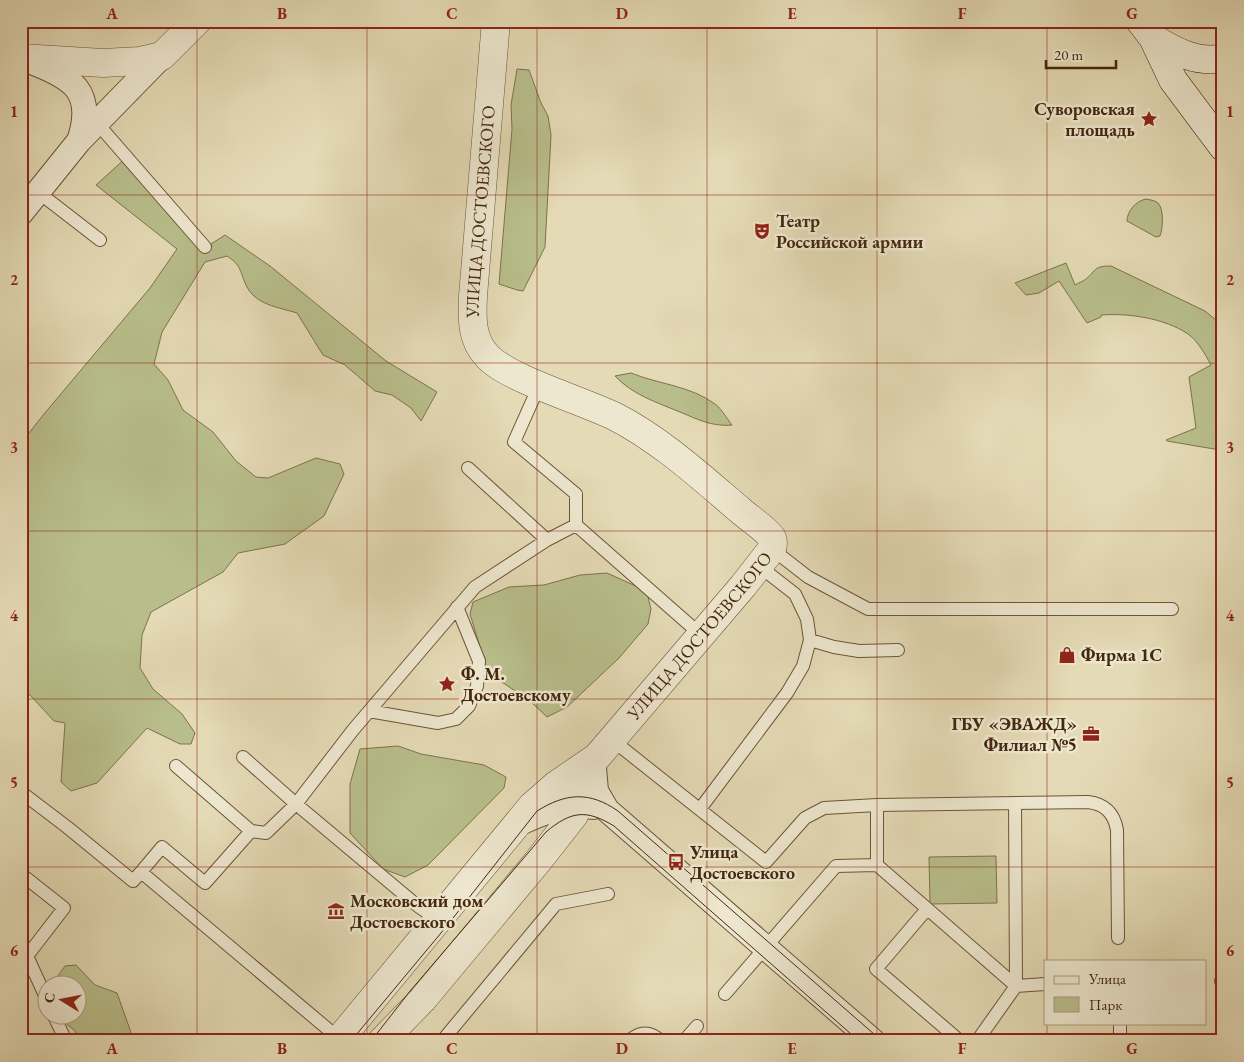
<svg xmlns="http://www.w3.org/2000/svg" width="1244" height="1062" viewBox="0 0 1244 1062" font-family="'EB Garamond',serif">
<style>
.green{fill:#b8be8b;stroke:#7e724c}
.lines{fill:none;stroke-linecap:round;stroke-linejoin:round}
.service-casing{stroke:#6d5438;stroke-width:14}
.minor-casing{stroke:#6d5438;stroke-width:26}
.tertiary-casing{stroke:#6d5438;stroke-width:29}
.secondary-casing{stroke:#45270e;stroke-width:29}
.service{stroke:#ede7cf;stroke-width:12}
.minor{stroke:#ede7cf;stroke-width:24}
.tertiary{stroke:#ede7cf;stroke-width:28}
.secondary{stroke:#ede7cf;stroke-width:28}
.tram{stroke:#45270e;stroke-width:1}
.grid{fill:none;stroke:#8f2418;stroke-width:1;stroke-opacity:0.55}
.labels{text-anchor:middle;stroke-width:5;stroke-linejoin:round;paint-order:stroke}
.poi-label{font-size:18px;font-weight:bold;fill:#45270e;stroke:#ede7cf;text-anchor:start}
.street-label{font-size:18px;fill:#45270e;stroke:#ede7cf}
.neatline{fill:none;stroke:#8f2418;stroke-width:2}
.grid-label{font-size:16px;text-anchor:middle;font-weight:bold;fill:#8f2418}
</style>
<rect width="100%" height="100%" fill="#e4dab5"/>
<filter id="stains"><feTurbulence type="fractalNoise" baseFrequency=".004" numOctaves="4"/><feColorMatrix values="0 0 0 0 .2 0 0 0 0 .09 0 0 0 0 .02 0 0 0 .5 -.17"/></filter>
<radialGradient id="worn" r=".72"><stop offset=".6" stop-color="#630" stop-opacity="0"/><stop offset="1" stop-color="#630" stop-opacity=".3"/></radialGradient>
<path class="green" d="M517,69L529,70L541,103L548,116L551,135L545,247L523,291L517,290L499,284L512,129L511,105Z
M128,156L208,246L225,235L270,266L386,361L437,392L421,421L411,408L392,395L375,391L345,365L323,355L297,313C278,307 255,305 246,285C239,270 242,266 227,256L205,262L162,332L154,364L168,380L183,410L213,432L236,461L256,477L268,478L316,458L340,464L344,474L324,516L285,544L238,553L223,572L151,612L142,635L140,668L153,689L182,714L195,733L191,744H180L147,728L97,783L71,791L61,782L65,723L54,721L30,695L21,693V443L44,414L150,288L177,249L96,185Z
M1146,199C1150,200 1154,200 1158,203C1164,209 1163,228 1160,236L1156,237L1127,221C1127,211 1136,201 1146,199Z
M1066,263L1075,285C1078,283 1084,281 1086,279C1097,270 1093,266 1111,266L1205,311L1216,320L1223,333V430L1218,433L1220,450L1167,441L1166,440L1196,428L1189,377L1211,365C1205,354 1198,341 1188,334C1164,318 1129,313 1101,315V317L1087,323L1059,281L1039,293L1026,295L1015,283Z
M631,373C658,384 691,386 715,404C722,409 727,419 732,425C712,427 697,419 680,412C656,402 633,395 615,376Z
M607,573L640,588L648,597L651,609L648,624L619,658L567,707L547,717L529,700L488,673L470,614L473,602L509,587L544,585L580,575Z
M398,746L421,754L484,765L506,777L504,788L428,865L405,877L383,869L350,833V784L360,749Z
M996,856L997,903L930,904L929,857Z
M76,965L95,985L117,993L134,1041H79L75,1031L56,1015L78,1014V984H52L65,966Z"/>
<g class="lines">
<g class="service-casing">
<path id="service" d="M97,123L205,247
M38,192L100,240
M539,386L514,442L576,494V525L700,634
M547,540L576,525
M772,549L808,577L868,609H1172
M810,640L834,647L859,651L898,650
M369,711L438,723L456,719L469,706L477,686L479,661L457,607
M611,739L766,862L805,818L824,808L877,805L1088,802C1105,804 1114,813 1117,830L1118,938
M243,757L296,804L419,907L439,920
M21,792L67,827L133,881L141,872L342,1041
M1015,803L1016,986
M877,805V865L1016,986
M700,809L787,693L803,666L810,640L807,619L795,594L759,566
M251,831L266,833L296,804L353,730L475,587L547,540L468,468
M141,872L162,847L205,883L251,831L176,766
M21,874L64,908L27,956L48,1002
M927,909L876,969L960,1041
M1221,981H1223
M725,994L836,866L877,865
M53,1014L66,1041
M1120,1023V1041
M442,1041L556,904L608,894
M629,1041C640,1031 650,1031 661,1041
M684,1041L697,1026
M977,1041L1016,986L1045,984"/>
</g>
<g class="minor-casing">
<path id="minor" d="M29,61C72,77 96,91 79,141
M21,213L79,141L162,56
M591,761L594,768L596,791L607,810L873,1041
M520,823C544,812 566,803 593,807"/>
</g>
<g class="tertiary-casing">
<g id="tertiary">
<path d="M21,58L103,63L140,61L162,56L197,21"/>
<path id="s1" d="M338,1041L532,806L556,785L597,757L743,586L772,549C773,545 774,542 772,538C767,530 749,518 741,511C701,477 661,440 614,416C585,403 555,393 526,380C513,374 498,367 488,357C471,340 472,318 473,296L496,21"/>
<path d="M382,1041L423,999L538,861L574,815L578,805L583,767"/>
</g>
</g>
<g class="secondary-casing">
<path id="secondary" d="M1140,21L1153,38L1173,80L1223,147
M1153,38C1174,51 1198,64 1223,58"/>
</g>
<use href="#service" class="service"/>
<use href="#minor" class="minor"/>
<use href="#tertiary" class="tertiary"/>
<use href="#secondary" class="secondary"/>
<path class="tram" d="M351,1041L446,927L537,811C566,793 589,791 618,811L882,1041
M371,1041L411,990L546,832C571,811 586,809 614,826L859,1041"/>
</g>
<path class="grid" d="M197,21V1041M367,21V1041M537,21V1041M707,21V1041M877,21V1041M1047,21V961M21,195H1223M21,363H1223M21,531H1223M21,699H1223M21,867H1223M1047,1023V1041"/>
<defs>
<g id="sight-bare" transform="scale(1.35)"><path d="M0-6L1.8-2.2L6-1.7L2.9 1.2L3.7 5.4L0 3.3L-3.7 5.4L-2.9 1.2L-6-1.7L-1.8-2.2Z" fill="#8f2418" stroke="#ede7cf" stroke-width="2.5" paint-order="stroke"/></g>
<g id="theatre-bare" transform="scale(1.35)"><path d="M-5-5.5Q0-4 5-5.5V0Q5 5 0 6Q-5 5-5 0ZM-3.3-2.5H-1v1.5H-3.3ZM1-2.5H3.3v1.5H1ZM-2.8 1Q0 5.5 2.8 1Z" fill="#8f2418" stroke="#ede7cf" stroke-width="2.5" paint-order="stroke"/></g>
<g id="shop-bare" transform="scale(1.35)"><path d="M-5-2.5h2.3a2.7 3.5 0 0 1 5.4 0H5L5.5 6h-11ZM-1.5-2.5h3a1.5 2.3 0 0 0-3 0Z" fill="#8f2418" stroke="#ede7cf" stroke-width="2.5" paint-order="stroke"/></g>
<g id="office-bare" transform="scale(1.35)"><path d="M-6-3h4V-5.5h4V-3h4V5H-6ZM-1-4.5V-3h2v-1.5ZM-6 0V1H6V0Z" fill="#8f2418" stroke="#ede7cf" stroke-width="2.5" paint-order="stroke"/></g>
<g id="bus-bare" transform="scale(1.35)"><path d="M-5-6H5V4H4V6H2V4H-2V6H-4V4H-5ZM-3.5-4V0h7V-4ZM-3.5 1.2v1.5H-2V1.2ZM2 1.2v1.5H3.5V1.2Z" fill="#8f2418" stroke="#ede7cf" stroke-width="2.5" paint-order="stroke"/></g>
<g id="museum-bare" transform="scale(1.35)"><path d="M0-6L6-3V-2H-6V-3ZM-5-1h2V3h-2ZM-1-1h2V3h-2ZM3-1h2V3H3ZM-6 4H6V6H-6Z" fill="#8f2418" stroke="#ede7cf" stroke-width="2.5" paint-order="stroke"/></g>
</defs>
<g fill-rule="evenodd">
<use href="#sight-bare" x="1149" y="119"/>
<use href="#theatre-bare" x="762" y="231"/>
<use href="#shop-bare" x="1067" y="655"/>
<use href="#sight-bare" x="447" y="684"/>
<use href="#office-bare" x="1091" y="734"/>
<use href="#bus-bare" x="676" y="862"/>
<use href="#museum-bare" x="336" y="911"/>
</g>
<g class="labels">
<g class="poi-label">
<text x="1135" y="115" text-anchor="end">Суворовская<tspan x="1135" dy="21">площадь</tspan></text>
<text x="776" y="227">Театр<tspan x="776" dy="21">Российской армии</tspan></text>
<text x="1081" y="661">Фирма 1С</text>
<text x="461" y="680">Ф. М.<tspan x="461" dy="21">Достоевскому</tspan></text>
<text x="1077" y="730" text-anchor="end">ГБУ «ЭВАЖД»<tspan x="1077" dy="21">Филиал №5</tspan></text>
<text x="690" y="858">Улица<tspan x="690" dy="21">Достоевского</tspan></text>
<text x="350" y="907">Московский дом<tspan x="350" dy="21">Достоевского</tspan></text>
</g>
<g class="street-label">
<text dy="6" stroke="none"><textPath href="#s1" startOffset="1159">УЛИЦА ДОСТОЕВСКОГО</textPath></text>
<text dy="6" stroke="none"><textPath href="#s1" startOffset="545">УЛИЦА ДОСТОЕВСКОГО</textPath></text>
</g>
</g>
<rect width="1244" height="1062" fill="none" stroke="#e4dab5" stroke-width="55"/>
<rect x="1044" y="960" width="162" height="65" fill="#ede7cf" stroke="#aa9a82"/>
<rect x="1054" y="976" width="25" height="8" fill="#ede7cf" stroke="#aa9a82"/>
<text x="1089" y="984" font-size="15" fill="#45270e">Улица</text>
<rect x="1054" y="997" width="25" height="15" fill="#b8be8b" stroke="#aa9a82"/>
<text x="1089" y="1010" font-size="15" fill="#45270e">Парк</text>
<g transform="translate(62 1000) rotate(280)"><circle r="24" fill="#ede7cf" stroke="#aa9a82"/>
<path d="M0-4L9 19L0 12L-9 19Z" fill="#8f2418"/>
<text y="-8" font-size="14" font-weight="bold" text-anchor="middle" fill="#45270e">С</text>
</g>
<path d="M1046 60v8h70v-8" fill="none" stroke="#45270e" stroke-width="2.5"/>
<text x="1054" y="60" font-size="15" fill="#45270e" stroke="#ede7cf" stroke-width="4" paint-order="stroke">20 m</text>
<rect x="28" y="28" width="1188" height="1006" class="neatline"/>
<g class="grid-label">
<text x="112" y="19">A</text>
<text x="282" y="19">B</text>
<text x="452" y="19">C</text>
<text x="622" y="19">D</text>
<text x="792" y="19">E</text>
<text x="962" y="19">F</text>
<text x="1132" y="19">G</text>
<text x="14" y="117">1</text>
<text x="1230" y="117">1</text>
<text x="14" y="285">2</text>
<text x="1230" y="285">2</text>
<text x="14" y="453">3</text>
<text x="1230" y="453">3</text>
<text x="14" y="621">4</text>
<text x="1230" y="621">4</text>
<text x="14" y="788">5</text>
<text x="1230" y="788">5</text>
<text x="14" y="956">6</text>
<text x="1230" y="956">6</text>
<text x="112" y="1054">A</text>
<text x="282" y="1054">B</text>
<text x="452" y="1054">C</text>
<text x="622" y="1054">D</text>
<text x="792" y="1054">E</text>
<text x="962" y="1054">F</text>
<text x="1132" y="1054">G</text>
</g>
<rect width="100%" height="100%" filter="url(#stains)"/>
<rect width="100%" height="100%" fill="url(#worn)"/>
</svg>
